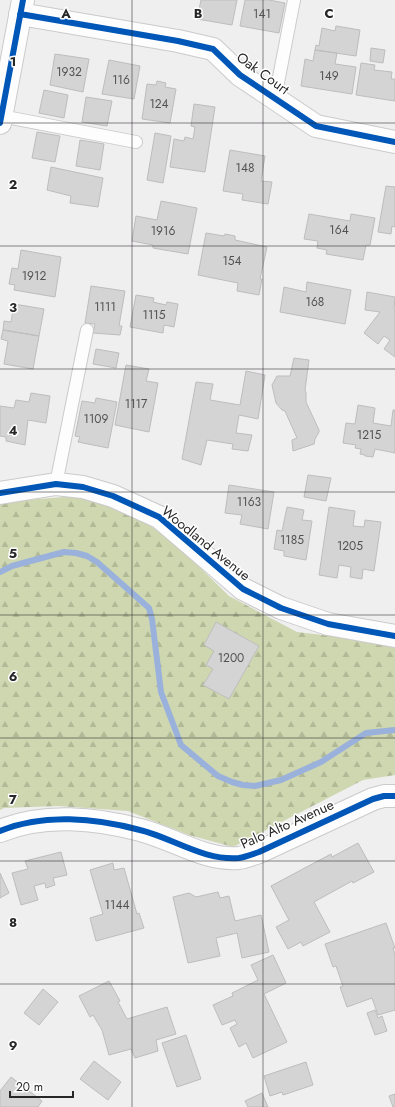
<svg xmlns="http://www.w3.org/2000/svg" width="395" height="1107" viewBox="0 0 395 1107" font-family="Jost,sans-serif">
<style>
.forest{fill:url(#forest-firs)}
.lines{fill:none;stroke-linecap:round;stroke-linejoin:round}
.stream{stroke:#9ab1dc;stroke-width:6}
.building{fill:#d4d4d4;stroke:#bebdbd}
.lane-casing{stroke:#cccacc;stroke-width:14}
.street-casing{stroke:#cccacc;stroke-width:24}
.lane{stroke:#fdfdfd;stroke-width:12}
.street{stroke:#fdfdfd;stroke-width:22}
.cycleway-casing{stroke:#fff;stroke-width:8}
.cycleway{stroke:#0057b8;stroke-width:6}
.grid{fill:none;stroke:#282728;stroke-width:1;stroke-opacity:0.55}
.labels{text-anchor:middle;stroke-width:3;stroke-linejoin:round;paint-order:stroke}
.number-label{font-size:12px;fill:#535253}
.street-label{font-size:14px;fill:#282728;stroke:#fff}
.grid-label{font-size:13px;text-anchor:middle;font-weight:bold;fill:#282728;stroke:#fff;stroke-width:3;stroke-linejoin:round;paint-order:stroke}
</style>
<defs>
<pattern id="forest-firs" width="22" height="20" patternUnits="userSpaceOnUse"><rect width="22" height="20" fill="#ced7b0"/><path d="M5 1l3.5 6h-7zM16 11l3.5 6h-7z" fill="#b1b997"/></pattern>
</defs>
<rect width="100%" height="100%" fill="#f0eff0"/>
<path class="forest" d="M77,496L136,516L174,542L229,596L297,632L374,641L395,645V775L363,780L233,847L189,835L128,811L58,806L4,808L0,810V502Z"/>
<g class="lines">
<path class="stream" d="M0,572L12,566L64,552L76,553L87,556L97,562L149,608L152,619L161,692L181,745L218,776L232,782L243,785L255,786L281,780L321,762L366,733L395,730"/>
</g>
<path class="building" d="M201,0H237L232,25L197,19Z
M245,0H269L285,3L279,33L240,26Z
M336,26L360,30L356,56L315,50L316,45L319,46L322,28L335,31Z
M371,48L385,50L383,63L370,61Z
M315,50L337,53L335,64L356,67L352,94L301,86L305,59L313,61Z
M55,54L89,59L83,92L50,85Z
M109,60L140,66L134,99L102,94Z
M361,63L375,65L374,70L392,72L391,79H395V101L356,95Z
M157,81L166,83L165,87L176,89L170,123L142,119L147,84L156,85Z
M44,90L68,95L64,118L39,113Z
M86,97L112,101L107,126L82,122Z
M194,104L215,107L205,172L170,167L174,139L184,141L185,137L193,139L195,127L191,126Z
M37,132L60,136L55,162L32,158Z
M155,133L171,136L163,183L147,180Z
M80,140L104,144L100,170L76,166Z
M230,150L265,156L261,181L272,182L268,204L242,200L243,194L223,191Z
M51,167L103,178L98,207L70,203L71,196L47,190Z
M386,186L395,187V227L392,226L391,234L378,232Z
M161,201L197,208L188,254L153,248V245L132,241L136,216L157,220Z
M309,214L350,221L351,214L375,218L370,245H366L363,260L326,254L327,250L317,248L318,241L304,239Z
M206,233L224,236L225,234L235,236V240L267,247L260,279H262L259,295L237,291L238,283L198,275Z
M21,250L61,257L55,297L14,290L15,285L9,284L12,268L18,269Z
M307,282L351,290L345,324L280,312L284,287L306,292Z
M91,286L125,291L119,326H122L120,335L93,333L95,324L85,323Z
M367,292L395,297L394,309L395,310V357L384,349L390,340L384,336L378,344L364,333L380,312L365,310Z
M136,295L154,298L153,302L166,305L167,302L178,304L174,327L164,325L163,333L130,327Z
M14,304L44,309L39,336L3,330L4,321L11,322Z
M3,330L39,336L33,369L4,364L8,341L1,339Z
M96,349L119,353L116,368L93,364Z
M294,358L309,360L305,390L306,393V402L319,430V432L315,439L314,444L293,451L292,440L297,438L285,411L282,410L276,403L272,385L277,376H290Z
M126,365L149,369L146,381L158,383L149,432L115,425Z
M246,371L265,375L258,419L239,415L236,433L252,435L248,451L232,449L233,444L207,440L201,465L182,459L196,382L213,384L210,400L240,405Z
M31,393L50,396L46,423L28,420L25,445L6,441V437L0,436V406L14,408L16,400L29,402Z
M96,398L117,402L108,448L78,442L80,437L75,436L82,401L95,403Z
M358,405L375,408L373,423L391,426L393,410H395V453L375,449L373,457L365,456V455L360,454L361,449L355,448L356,445L343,443L346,423L355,424Z
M308,475L331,478L326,501L304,497Z
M229,485L274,492L268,529L240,524L242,515L225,513Z
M287,507L304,510L302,520L312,521L306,560L284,556V551L274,549L277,530L282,531Z
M329,507L355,511L353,526L364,527L365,520L381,522L374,571L363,569L362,579L350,577L351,567L339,565L337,578L319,575Z
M216,622L259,646L229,699L203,685L213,669L206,665L214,651L204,645Z
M358,843L374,872L353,883L352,881L314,902L330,932L303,946L301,942L288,949L276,927L289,920L271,886L331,854L332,857Z
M61,852L67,875L53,878L55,885L46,888L45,883L34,886L38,900L21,905L12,873L28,869L25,861Z
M113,863L114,870L124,868L137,914L139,913L144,928L96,941L90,918L103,914L90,870Z
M0,873L9,893L0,898Z
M218,892L220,898L229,896L235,921L261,915L269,952L242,958L237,933L216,938L220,956L188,963L173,897L189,893L196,897Z
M386,923L395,948H393L395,955V1010L378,1015L372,998L347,1007L340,987L343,986L336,966L333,967L325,944Z
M273,955L286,983L264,994L287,1042L253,1058L246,1043L239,1047L230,1028L237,1024L235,1020L222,1025L213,1005L233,996L232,993L258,980L251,965Z
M109,981L120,1001L118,1002L127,1019L167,1007L176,1034L156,1040L158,1051L135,1058L131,1049L109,1055L102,1030L93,1015L90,1017L79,996Z
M43,989L58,1002L39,1025L24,1013Z
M375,1010L378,1018L382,1016L387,1031L375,1035L367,1013Z
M186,1035L201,1079L177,1087L162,1043Z
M94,1061L121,1082L108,1100L80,1079Z
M306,1062L313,1085L283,1095L282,1092L270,1096L264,1076Z
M11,1077L42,1101L38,1107H0V1091Z
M262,1093L268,1107H248L245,1101Z
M395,1094V1107H393L389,1096Z"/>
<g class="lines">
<g class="lane-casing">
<path id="lane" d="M275,98L294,0
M1,116L136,142
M56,484L87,330"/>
</g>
<g class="street-casing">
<path id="street" d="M20,14L178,41L213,49L240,75L316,126L395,142
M0,123L23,0
M0,493L56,484L83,487L113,496L159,517L243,589L281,608L328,624L395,636
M0,831C43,813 96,818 140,830C173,838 204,861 239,858C245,857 253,854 259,852L373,799L384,796H395"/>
</g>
<use href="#lane" class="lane"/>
<use href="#street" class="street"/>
<g class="cycleway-casing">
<path id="cycleway" d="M20,14L178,41L213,49L240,75L316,126L395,142
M0,123L23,0
M0,493L56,484L83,487L113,496L159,517L243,589L281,608L328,624L395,636
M0,831C43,813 96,818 140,830C173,838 204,861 239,858C245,857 253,854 259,852L373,799L384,796H395"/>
</g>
<use href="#cycleway" class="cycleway"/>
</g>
<path class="grid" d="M132,0V1107M263,0V1107M0,123H395M0,246H395M0,369H395M0,492H395M0,615H395M0,738H395M0,861H395M0,984H395"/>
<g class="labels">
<g class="number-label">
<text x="262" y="18">141</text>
<text x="69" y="76">1932</text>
<text x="329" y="80">149</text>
<text x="121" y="84">116</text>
<text x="159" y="108">124</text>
<text x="245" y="172">148</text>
<text x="339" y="234">164</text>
<text x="163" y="235">1916</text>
<text x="232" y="265">154</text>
<text x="34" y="280">1912</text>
<text x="315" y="306">168</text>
<text x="105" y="311">1111</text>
<text x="154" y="319">1115</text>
<text x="136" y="408">1117</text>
<text x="96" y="423">1109</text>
<text x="369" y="439">1215</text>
<text x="249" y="506">1163</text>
<text x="292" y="544">1185</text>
<text x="350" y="550">1205</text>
<text x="231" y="662">1200</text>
<text x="117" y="909">1144</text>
</g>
<g class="street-label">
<text transform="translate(263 73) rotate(36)" y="5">Oak Court</text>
<text transform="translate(206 543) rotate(39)" y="5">Woodland Avenue</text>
<text transform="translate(287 824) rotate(-24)" y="5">Palo Alto Avenue</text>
</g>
</g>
<g class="grid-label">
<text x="66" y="18">A</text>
<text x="198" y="18">B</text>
<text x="329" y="18">C</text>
<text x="13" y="66">1</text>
<text x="13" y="189">2</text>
<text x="13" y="312">3</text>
<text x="13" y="435">4</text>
<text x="13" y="558">5</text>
<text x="13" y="681">6</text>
<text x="13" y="804">7</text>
<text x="13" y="927">8</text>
<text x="13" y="1050">9</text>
</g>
<path d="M10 1091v6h63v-6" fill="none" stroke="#282728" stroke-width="2"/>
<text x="16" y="1091" font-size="12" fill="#282728" stroke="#ffffff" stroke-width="3" paint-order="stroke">20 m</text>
</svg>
